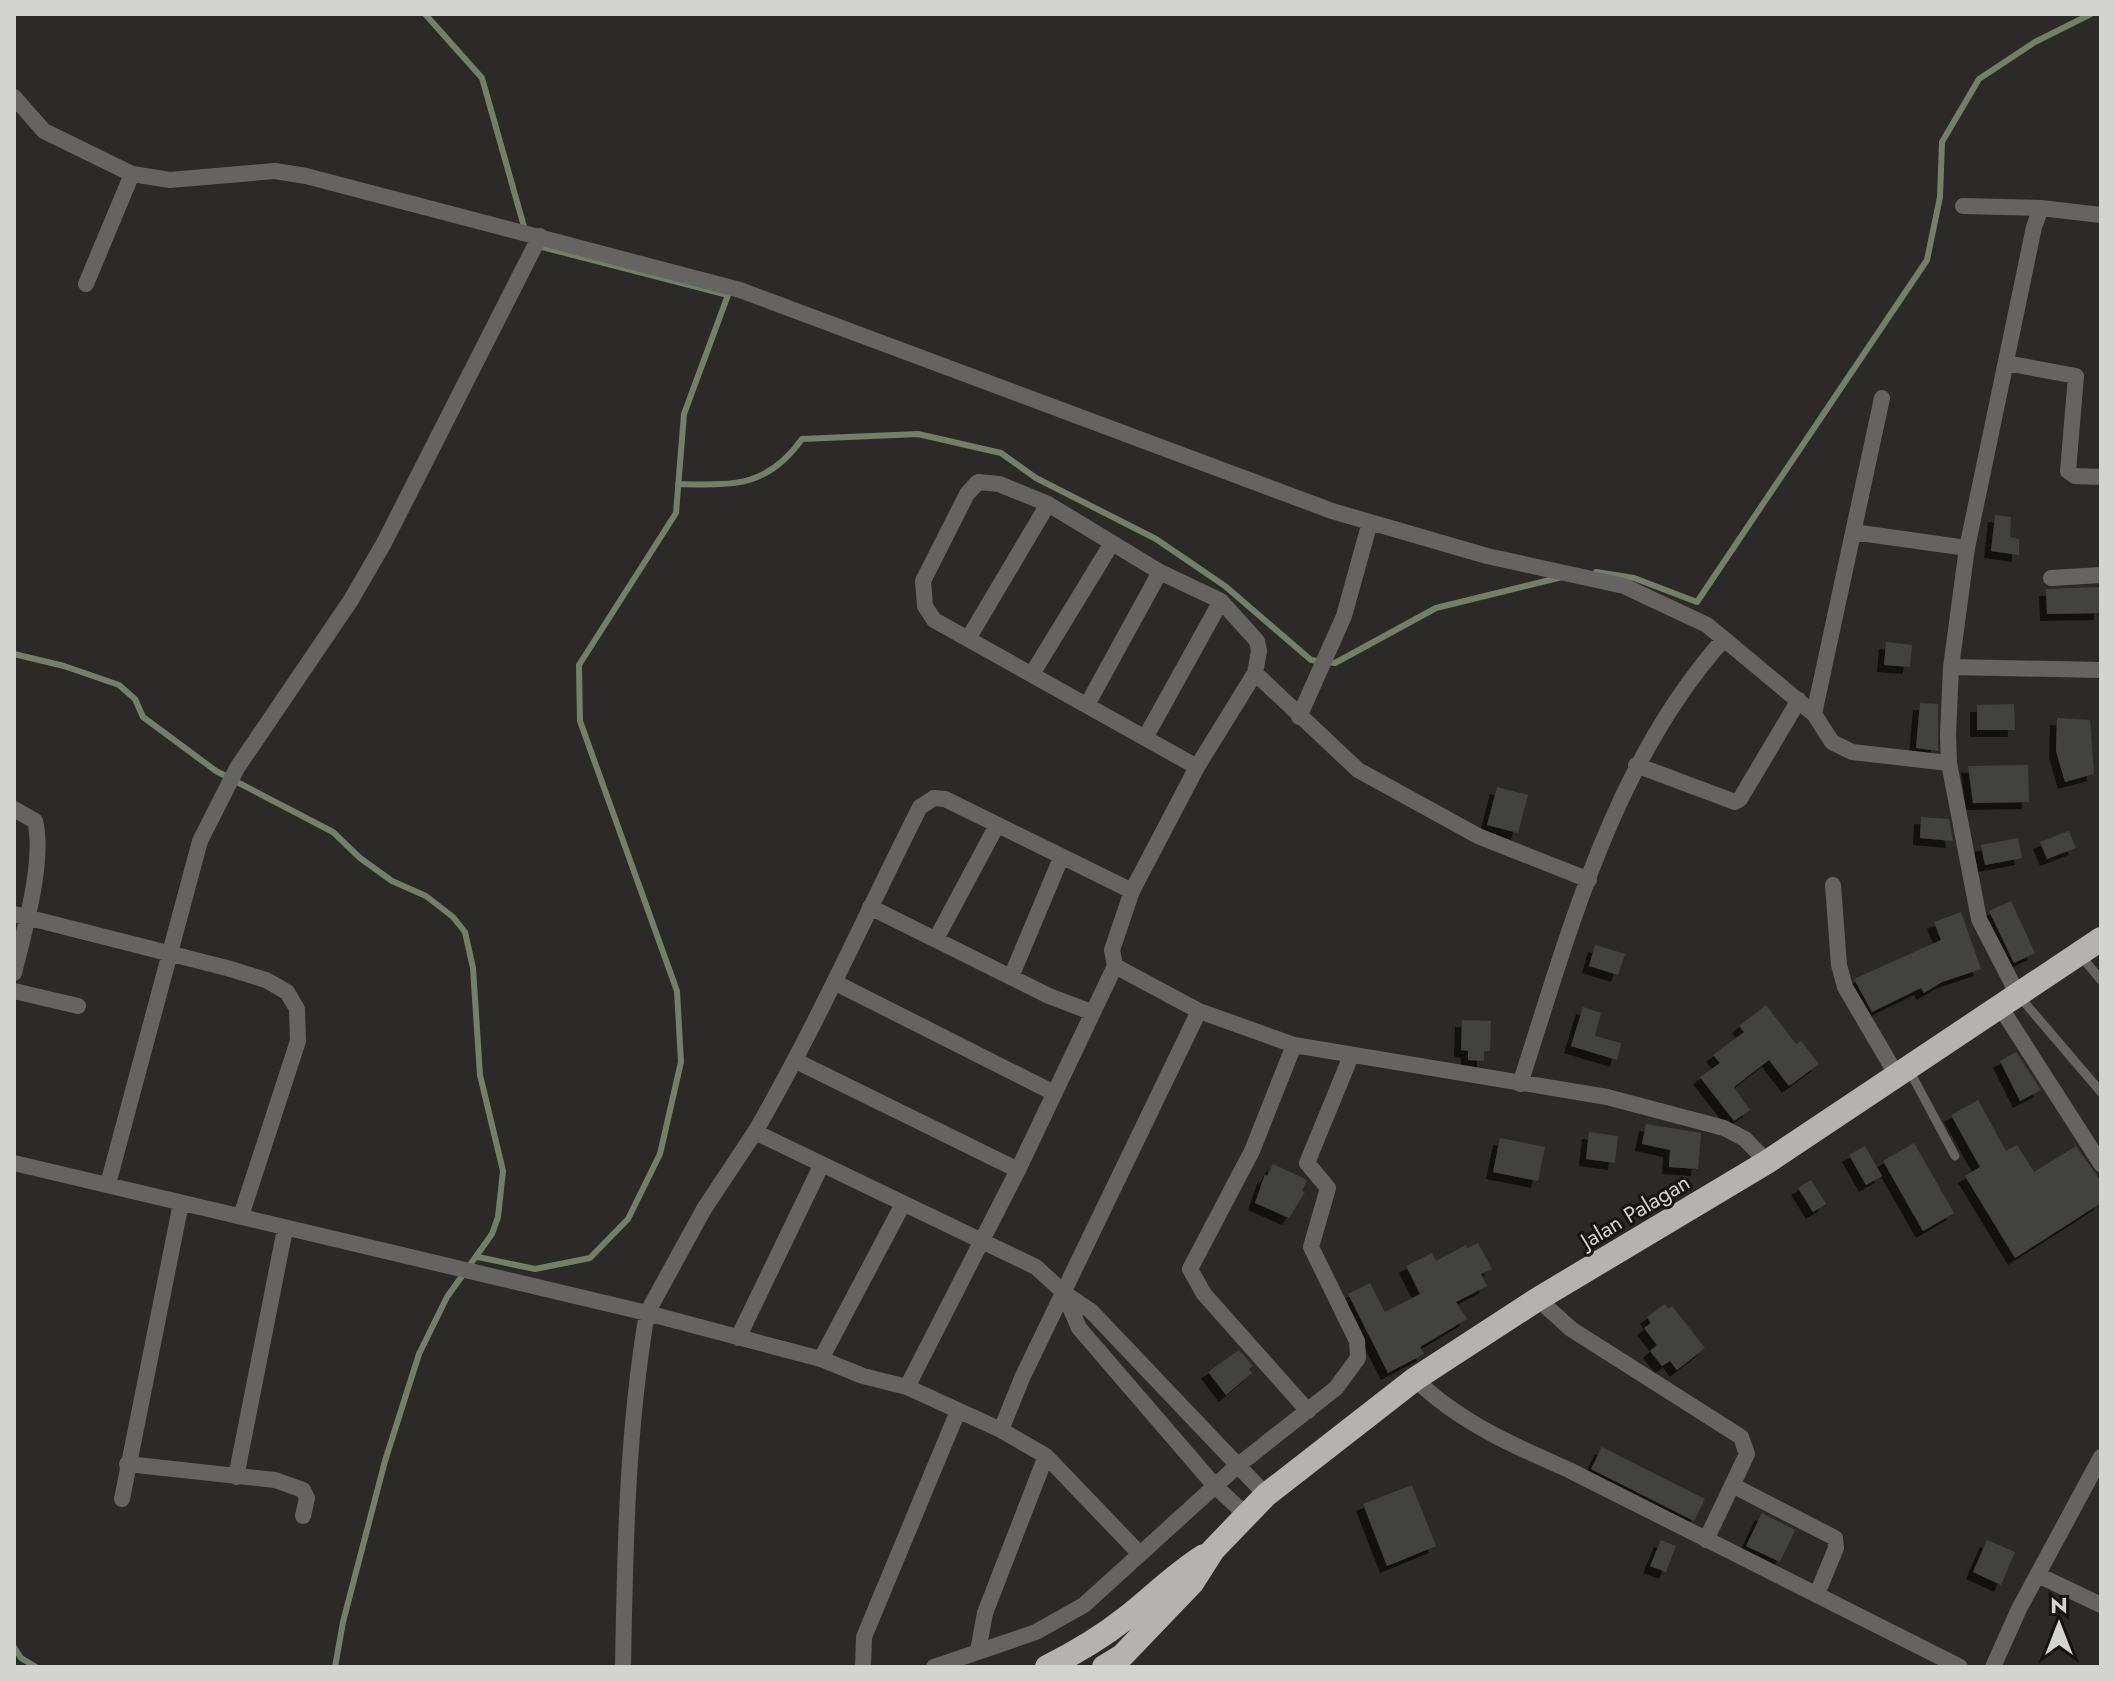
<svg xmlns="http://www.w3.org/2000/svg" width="2115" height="1681" viewBox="0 0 2115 1681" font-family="Jost,sans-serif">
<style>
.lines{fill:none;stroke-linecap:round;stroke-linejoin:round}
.stream{stroke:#728067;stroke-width:6}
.building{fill:#424240;filter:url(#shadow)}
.lane{stroke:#656463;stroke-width:9}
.street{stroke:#656463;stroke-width:16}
.highway{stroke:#b5b3b1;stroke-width:24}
.labels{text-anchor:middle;stroke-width:6;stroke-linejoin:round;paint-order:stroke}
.street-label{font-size:22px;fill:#d3d3d1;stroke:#141312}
</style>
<defs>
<filter id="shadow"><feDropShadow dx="-7" dy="7" stdDeviation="0" flood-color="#0009"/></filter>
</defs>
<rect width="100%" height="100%" fill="#2c2a28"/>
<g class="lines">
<path class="stream" d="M425,14L482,78L525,230
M678,484C733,485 767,488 802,439L918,434L1001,453L1036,478L1156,539L1225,586L1311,660L1335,663L1436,608L1562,577
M1596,572L1634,578L1697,602L1927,260L1940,197L1942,142L1979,79L2035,42L2091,14
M14,654L64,666L119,685L135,699L143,717L216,771L333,832L360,858L392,881L426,896L453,917L465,932L473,968L480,1075L503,1171L498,1217L492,1234L447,1297L419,1354L385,1461L343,1622L335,1667
M478,1257L535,1269L590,1258L628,1219L660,1154L681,1062L677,991L580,721L579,665L676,513L684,414L728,295L538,246
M14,1647L21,1658L36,1667"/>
</g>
<path class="building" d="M1995,515L2011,517L2010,537L2019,539V555L1991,551Z
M2101,587V613L2047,614L2046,589Z
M1886,642L1912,645L1910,667L1884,665Z
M1920,703L1938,704V751L1916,748Z
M2014,704L2015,730H1977V705Z
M2057,718L2090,720L2094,774L2065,782L2056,751Z
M2028,765L2029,802L1973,803L1968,766Z
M1497,787L1528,795L1518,833L1487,825Z
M1921,817L1949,819L1953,841L1920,838Z
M2069,831L2076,848L2047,859L2040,842Z
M2018,838L2022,858L1985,865L1981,845Z
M2011,901L2035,953L2014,963L1989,911Z
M1961,912L1981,969L1942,982L1924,993L1921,988L1872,1012L1854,979L1941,940L1934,922Z
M1595,945L1625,954L1618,975L1589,966Z
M1766,1005L1796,1044L1801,1041L1819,1064L1789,1086L1769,1060L1734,1087L1750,1110L1734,1121L1700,1077L1720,1063L1713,1055L1744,1032L1739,1026Z
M1583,1007L1601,1013L1595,1036L1621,1043L1617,1060L1571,1046Z
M1462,1020L1491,1021L1490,1051H1484V1061L1468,1060V1051L1461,1050Z
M2016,1052L2041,1090L2020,1101L2000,1061Z
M1978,1100L2006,1151L2017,1145L2034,1172L2076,1146L2101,1181V1203L2015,1258L1965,1176L1980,1167L1951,1115Z
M1646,1124L1701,1133L1698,1169L1669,1167L1670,1150L1642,1144Z
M1589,1132L1618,1136L1615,1163L1586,1159Z
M1500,1138L1545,1147L1538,1181L1493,1172Z
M1914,1143L1954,1213L1923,1231L1883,1161Z
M1865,1146L1882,1176L1866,1185L1849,1155Z
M1273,1164L1307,1180L1302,1191L1305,1192L1289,1218L1255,1203L1265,1174L1267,1176Z
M1811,1180L1826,1204L1813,1212L1798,1188Z
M1478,1243L1492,1269L1481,1274L1487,1286L1456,1302L1467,1319L1420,1347L1424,1354L1388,1373L1348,1294L1370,1283L1385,1312L1420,1294L1406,1266L1432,1253L1436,1261L1466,1245L1467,1248Z
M1665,1304L1668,1309L1672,1306L1705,1348L1677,1370L1670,1361L1662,1366L1650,1351L1657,1345L1644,1328L1651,1323L1647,1317Z
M1239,1350L1253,1366L1249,1369L1252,1373L1226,1395L1208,1372Z
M1602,1447L1705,1499L1694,1521L1591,1469Z
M1412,1485L1436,1546L1387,1566L1363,1504Z
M1762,1513L1795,1530L1780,1562L1746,1546Z
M1661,1540L1676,1546L1666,1572L1650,1566Z
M1987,1540L2015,1552L2001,1585L1973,1572Z"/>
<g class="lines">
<path class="lane" d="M2080,955L2101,980
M2019,996L2101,1092
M1909,1070L1955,1156"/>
<path class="street" d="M14,97L44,131L132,174L170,180L275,171L306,176L740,290L1332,511L1487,556L1624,586L1707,625L1724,639
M1963,206L2041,208
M86,284L132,174
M2006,363L2076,376L2068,471L2075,476L2101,477
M1853,532L1967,548
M2051,578L2101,575
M968,639L1048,504
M1951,667L2101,670
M1255,673L1358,770L1478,836L1589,880
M1032,674L1112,543
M1087,705L1160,572
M1814,714L1882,398
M1299,717L1344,616L1370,522
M1145,738L1221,601
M1636,765L1735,802L1740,799L1799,700
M1197,767L934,620L925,606L923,581L967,494L978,482L999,484L1048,504L1160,572L1221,601L1257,641L1259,651L1255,673L1197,767L1132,891L1112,950L1115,966L1199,1011L1294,1045L1607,1097L1724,1128L1745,1139L1767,1162
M14,809L35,821C45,859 24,933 14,973
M1833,885L1839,965L1845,987L1896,1074
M1132,891L945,799L934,798L920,807C865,916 816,1027 755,1132L1036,1267L1063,1292L1091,1311L1266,1495
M870,907L1049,996L1091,1012
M14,914L227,968L266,980L287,992L297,1009L298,1041L241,1216
M936,939L996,827
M1011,977L1061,858
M834,982L1054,1093
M14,991L78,1006
M2017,993L1979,919L1949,763L1948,735L1951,667L1967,548L2034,227L2041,208L2101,215
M1999,1005L2101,1164
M1294,1045L1252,1151L1190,1269L1204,1294L1308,1411
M796,1061L1018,1170
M1520,1084C1570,930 1613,763 1724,639L1814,714L1832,742L1852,752L1949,763
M755,1132L704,1209L647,1313L821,1359L863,1376L907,1387L1001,1430L1046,1456L1140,1554
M14,1163L647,1313C627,1430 625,1548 623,1667
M108,1184L200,841L237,768L351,600L384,543L540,236
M1064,1293L1079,1328L1215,1486L1246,1515
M1538,1299L1571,1329L1741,1437L1747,1454L1706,1540
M738,1338L821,1166
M821,1359L903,1204
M1415,1379C1459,1422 1514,1446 1569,1470L1960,1667
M907,1387L1018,1170L1115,966
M1001,1430L1022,1378L1199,1011
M127,1464L275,1480L303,1490L307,1498L303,1516
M236,1477L285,1229
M1734,1486L1835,1538L1836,1548L1817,1594
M122,1499L181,1203
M2038,1575L2101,1605
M978,1651L985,1613L1046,1456
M863,1667L864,1637L958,1411
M934,1667L1036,1632L1084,1605L1236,1467L1336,1388L1358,1358L1357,1341L1311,1247L1328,1188L1307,1163L1351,1056
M1993,1667L2019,1609L2101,1457"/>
<path class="highway" d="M1047,1667C1075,1653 1102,1637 1126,1618C1153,1597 1175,1574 1204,1556
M1104,1667L1122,1656L1192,1583L1213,1550L1266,1495L1415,1379L1538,1299L1767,1162L2101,939"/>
</g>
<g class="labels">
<g class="street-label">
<text transform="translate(1635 1211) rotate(-31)" y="8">Jalan Palagan</text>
</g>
</g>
<rect width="2115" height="1681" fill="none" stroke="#d3d3d1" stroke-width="32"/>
<g transform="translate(2059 1625)" stroke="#141312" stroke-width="6" paint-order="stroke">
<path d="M0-6L14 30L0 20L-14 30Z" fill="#d3d3d1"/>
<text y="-12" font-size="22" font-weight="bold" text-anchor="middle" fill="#d3d3d1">N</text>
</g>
</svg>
